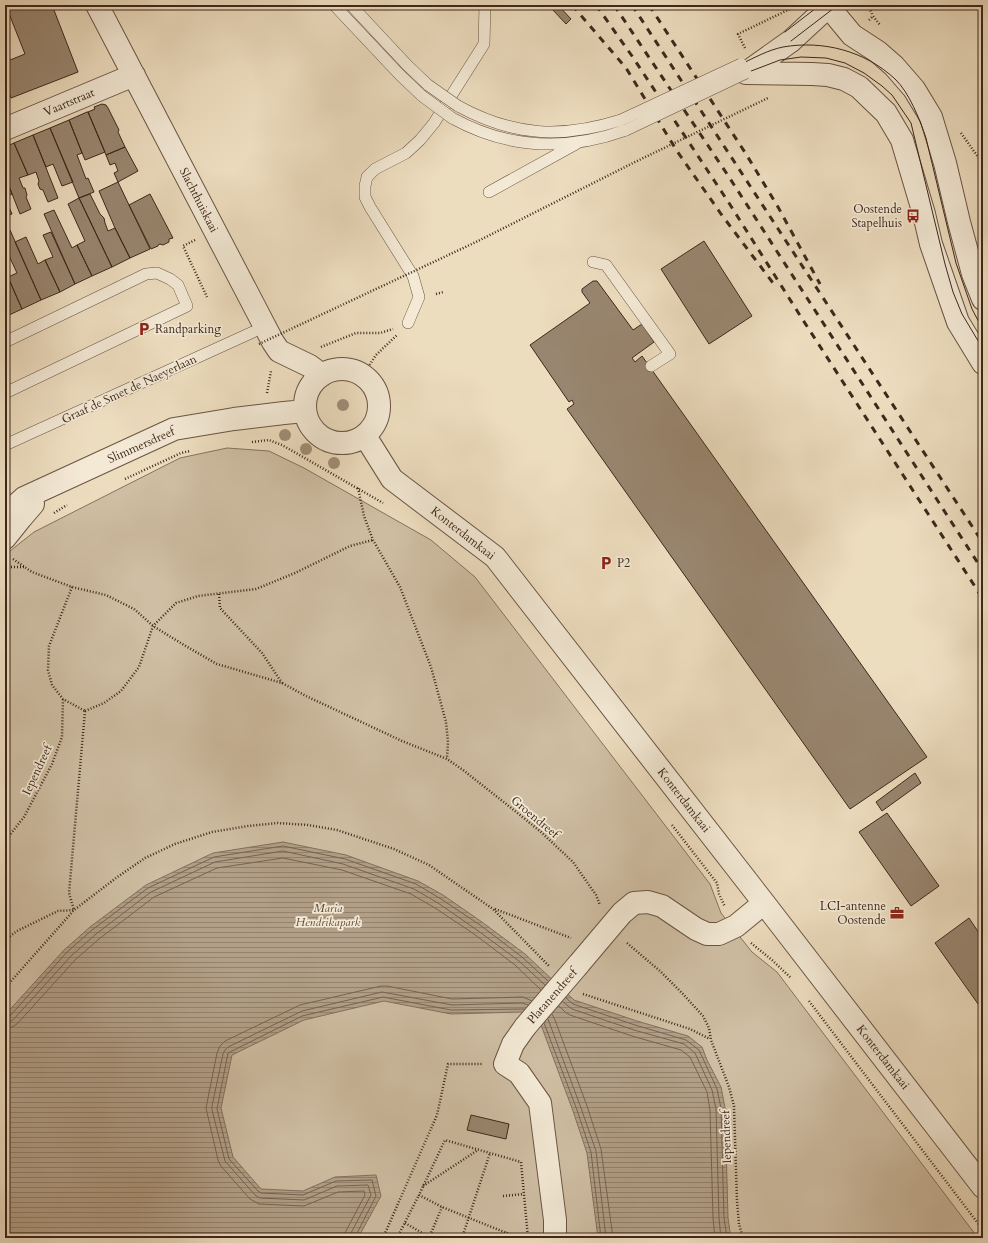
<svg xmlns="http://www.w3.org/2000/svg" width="988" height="1243" viewBox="0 0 988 1243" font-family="Cardo,serif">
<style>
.park{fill:#cfbea3;stroke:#86725f}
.water{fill:url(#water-rules);stroke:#846f5c}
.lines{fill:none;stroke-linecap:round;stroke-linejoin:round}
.shore{stroke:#786351;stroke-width:1}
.building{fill:#998670;stroke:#3e271b}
.service-casing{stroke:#6a5444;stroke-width:12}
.minor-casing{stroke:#6a5444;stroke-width:24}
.path{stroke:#3e271b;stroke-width:2.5;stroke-dasharray:1 2;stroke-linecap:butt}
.service{stroke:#f3e9d5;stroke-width:11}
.minor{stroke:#f3e9d5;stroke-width:22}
.tram{stroke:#3e271b;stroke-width:1}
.rail{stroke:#3e271b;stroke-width:3;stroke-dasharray:7 7;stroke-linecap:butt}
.service-bridge-casing{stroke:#6a5444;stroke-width:12;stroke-linecap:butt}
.minor-bridge-casing{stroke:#6a5444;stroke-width:24;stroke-linecap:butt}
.path-bridge{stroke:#3e271b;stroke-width:2.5;stroke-dasharray:1 2;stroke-linecap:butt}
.service-bridge{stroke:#f3e9d5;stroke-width:11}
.minor-bridge{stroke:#f3e9d5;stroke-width:22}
.tree{fill:#a18e78}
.labels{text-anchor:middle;stroke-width:3.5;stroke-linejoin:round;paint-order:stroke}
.street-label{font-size:12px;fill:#3e271b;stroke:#f3e9d5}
.poi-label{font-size:12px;fill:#3e271b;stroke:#f3e9d5;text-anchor:end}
.park-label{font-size:12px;font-style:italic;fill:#624d3d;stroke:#f3e9d5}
</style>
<defs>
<pattern id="water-rules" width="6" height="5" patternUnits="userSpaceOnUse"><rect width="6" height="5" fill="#b29f87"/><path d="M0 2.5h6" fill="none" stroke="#92826e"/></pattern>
</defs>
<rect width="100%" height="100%" fill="#edddbf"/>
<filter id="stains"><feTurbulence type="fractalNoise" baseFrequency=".005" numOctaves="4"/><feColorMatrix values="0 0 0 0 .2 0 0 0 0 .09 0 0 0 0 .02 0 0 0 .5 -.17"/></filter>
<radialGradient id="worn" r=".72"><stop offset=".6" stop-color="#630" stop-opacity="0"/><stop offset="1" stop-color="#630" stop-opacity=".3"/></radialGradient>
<path class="park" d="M227,448L269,451L304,468L431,540L475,577L710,884L721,913L752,952L777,972L978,1238H5V555L34,532L180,458Z"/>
<path class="water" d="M283,842L346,855L418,881L443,895L482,922L525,954L574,1000L637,1021L688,1036L702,1047L707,1060L721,1087L725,1108L728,1218L731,1238H598L587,1153L573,1111L541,1025L522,1012L451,1014L384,1001L304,1020L232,1055L221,1108L233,1157L261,1189L303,1191L335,1177L376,1175L381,1196L358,1238H5V1015L64,950L90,927L146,885L213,853Z"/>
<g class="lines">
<path class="shore" d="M566,998L573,1004L635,1025L686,1040L699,1050L717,1089L721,1108L724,1218L727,1238
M563,1002L572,1009L634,1030L684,1044L695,1053L712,1090L716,1109L719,1218L721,1238
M559,1006L565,1012L570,1015L632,1036L681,1050L690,1057L707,1092L710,1110L713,1218L715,1238
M552,1014L555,1020L587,1106L601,1149L613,1238
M5,1018L10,1016L67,952L92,930L148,888L214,857L283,846L345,859L416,884L441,899L480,925L522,957L548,981
M548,1019L581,1108L596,1151L606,1238
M5,1023L9,1022L13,1020L71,956L96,934L151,892L215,862L283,851L343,864L414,889L438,903L477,930L519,961L545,985
M544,1023L577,1110L591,1152L601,1238
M5,1029L12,1027L17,1024L75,960L99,939L154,897L217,868L283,858L342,870L411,894L435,908L474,934L515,965L541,990
M344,1238L346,1231L365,1195L364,1191L338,1192L304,1206L259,1204L250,1199L220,1165L218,1160L206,1108L217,1053L220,1046L225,1041L300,1005L381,986H387L452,999L523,997L532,1001
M350,1238L351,1233L371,1195L368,1185L337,1186L304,1200L260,1198L255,1195L225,1161L212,1110V1106L223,1054L225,1050L228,1047L302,1011L382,992L452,1005L522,1003L528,1005
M355,1238L356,1235L376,1196L372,1180L336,1181L303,1195L261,1193L258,1191L229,1159L217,1109L228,1053L302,1016L383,997L451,1010L524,1009"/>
</g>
<path class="building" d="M5,5H52L78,72L11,98L5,82V62L25,54L8,11L5,12Z
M556,5H558L571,19L566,24L552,9Z
M102,104L106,105L108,108L119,130L118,132L125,147L106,155L88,112L95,109L94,107Z
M87,112H88L105,152L85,160L69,120Z
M69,120L82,153L77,155L86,179L88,178L94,192L79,198L50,128Z
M50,128L73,182L62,186L53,164L46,167L33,135Z
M33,135L58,198L48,202L43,190L40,189L38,184L39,181L36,172L28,175L14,143Z
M14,143L28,175L19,178L23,188H25L27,195L26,197L31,209L20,214L5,176V147Z
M125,147L138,171L118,182L114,173L118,171L115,163L110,165L106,155Z
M5,176L12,194L5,197L12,214L5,216Z
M118,182L150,249L130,258L115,228L99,191Z
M90,194L100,214L104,218L105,223L108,231L115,228L130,258L112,267L79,198Z
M150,194L173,238L169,239V242L163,245L160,244L158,245V246L151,249L129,205Z
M79,198L112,267L92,276L77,245L85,241L68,204Z
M54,210L72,248L77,245L92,276L75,284L44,214Z
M10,230L41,300L22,309L8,277L17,273L5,247V231Z
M51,232L75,284L60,292L45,260L53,257L43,235Z
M26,237L38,264L45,260L60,292L41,300L15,242Z
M704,241L752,316L709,344L661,269Z
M8,277L22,309L7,316L5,312V278Z
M593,281H597L633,330L642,324L654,342L632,358L635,362L642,356L927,757L850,809L567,409L574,404L572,400L569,402L530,345L590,303L582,292V289Z
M915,773L921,783L882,811L876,802Z
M887,813L939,886L911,906L859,832Z
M969,918L983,939V1011L935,943Z
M471,1115L509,1124L506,1139L467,1130Z"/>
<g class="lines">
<g class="service-casing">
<path id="service" d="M334,5L399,74L422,96
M351,5L407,65L428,85
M458,106C513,136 561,139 621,120
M452,118C508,149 565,152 626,130
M489,192L576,144
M593,262L606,265L670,354L651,366
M408,323L419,297L413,276L370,207L365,197V186L367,177L375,169L406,153L420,140L434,123L484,44L485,5
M5,342L146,274L157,273L170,279L178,285L187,306L5,393
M5,445L253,332"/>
</g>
<g class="minor-casing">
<path id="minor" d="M97,5L273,342L279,351L310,366L322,375
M828,6L852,35L878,52L894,66L914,89L931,117L945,163L959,222L973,274L983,299
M746,73L812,74L828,75L844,79L859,87L886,113L902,140L924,214L931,244L958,322L983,363
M746,73L791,41L830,5
M5,129L134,75
M305 406a37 37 0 1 1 74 0a37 37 0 1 1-74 0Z
M365,436L392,479L495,557L764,903L983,1187
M5,515L24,498L174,429L234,419L284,413L305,411
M5,538L21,518L33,504
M578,965L622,913L634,903L648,902L662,906L696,929L707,934H719L736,926L764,903
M525,1027L513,1044L505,1064L519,1073L540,1103L555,1220V1238"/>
</g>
<path class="path" d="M868,5L873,16
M869,20L873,16L880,25
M745,48L738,34L792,8
M961,133L983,164
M195,240L183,246L207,297
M436,294L443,292
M321,347L356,333H380L393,329
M363,375L376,355L397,335
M267,393L271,371
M252,442L269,440L282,445L383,503
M125,479L181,453L190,451
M358,488L364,516L373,540L400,587L431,667L446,722L448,742L447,759
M54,513L67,505
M13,559L32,572L72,587L106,595L134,609L153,626L184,645L217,664L282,683L306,696L402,741L447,759L463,770L510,807L541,832L573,862L596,895L600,905
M5,567H24
M72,587L49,646L48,670L52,685L63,699L85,711
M219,594L220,608L262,653L282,683
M85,711L104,703L121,691L139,667L153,626L176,603L198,596L256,589L295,573L350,546L373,540
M672,825L717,883L719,894L725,907
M5,841L24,817L52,764L62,737L63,699
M495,909L571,938
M5,940L17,931L58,911L74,910L69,893L85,711
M627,943L660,971L682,993L703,1016L709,1028L711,1040L729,1087L734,1106L737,1201L739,1224L743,1238
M751,943L772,960L791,978
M5,988L74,910L116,878L145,858L175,844L212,832L248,826L278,823L308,825L337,830L394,849L429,865L493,909L549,966
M583,994L690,1029L710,1039
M809,1001L983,1230
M423,1186L478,1150
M503,1196L524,1194
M405,1223L431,1238
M383,1238L437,1115L448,1064H483
M397,1238L419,1195
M429,1238L442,1207
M462,1238L490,1153
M505,1238L507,1232
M519,1238L442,1207L419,1195L445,1140L521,1162L528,1238"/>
<use href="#service" class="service"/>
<use href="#minor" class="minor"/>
<path class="tram" d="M785,32L820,5
M791,41L838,5
M741,64C754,58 768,50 783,47C823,40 865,51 895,79C909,92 920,120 926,138L956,263L972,309L983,330
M746,73L780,60L801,57L826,58L845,63L864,73L882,86L892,95L911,123L945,264L953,292L962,314L983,349"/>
<path class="rail" d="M572,5L626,68L677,151L721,214L773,283
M596,5L632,56L729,203L801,317L983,599
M614,5L729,177L983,571
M632,5L983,543
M649,5L746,154L778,207L820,284"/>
<g class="service-bridge-casing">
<path id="service-bridge" d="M428,85L458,106
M422,96L452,118
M621,120L741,64
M626,130L746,73"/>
</g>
<g class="minor-bridge-casing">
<path id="minor-bridge" d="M525,1027L578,965"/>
</g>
<path class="path-bridge" d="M259,344L476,242L635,162L768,98"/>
<use href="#service-bridge" class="service-bridge"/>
<use href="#minor-bridge" class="minor-bridge"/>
</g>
<g class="tree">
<circle cx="343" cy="405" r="6"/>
<circle cx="285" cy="435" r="6"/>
<circle cx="306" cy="449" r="6"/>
<circle cx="334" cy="463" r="6"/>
</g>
<defs>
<g id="bus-bare" transform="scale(1.08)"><path d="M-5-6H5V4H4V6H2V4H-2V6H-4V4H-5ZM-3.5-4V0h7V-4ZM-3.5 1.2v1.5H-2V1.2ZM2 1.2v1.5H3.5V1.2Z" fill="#8f2418" stroke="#f3e9d5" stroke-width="2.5" paint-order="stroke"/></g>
<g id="parking-bare" transform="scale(1.08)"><path d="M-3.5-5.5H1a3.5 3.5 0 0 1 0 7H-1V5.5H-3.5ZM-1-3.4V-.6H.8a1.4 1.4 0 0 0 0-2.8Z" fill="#8f2418" stroke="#f3e9d5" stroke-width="2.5" paint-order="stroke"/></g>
<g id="office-bare" transform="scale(1.08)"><path d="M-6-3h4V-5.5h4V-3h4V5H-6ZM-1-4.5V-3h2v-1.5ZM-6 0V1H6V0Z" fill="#8f2418" stroke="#f3e9d5" stroke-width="2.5" paint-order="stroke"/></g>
</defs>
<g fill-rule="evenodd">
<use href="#bus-bare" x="913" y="216"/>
<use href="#parking-bare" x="144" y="329"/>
<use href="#parking-bare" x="606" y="563"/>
<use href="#office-bare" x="897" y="913"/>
</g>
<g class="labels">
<g class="street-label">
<text transform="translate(69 102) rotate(-23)" y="4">Vaartstraat</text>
<text transform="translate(199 200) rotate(63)" y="4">Slachthuiskaai</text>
<text transform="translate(129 389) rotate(-25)" y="4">Graaf de Smet de Naeyerlaan</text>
<text transform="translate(141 445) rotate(-24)" y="4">Slimmersdreef</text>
<text transform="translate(463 533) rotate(38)" y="4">Konterdamkaai</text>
<text transform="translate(37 770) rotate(-65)" y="4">Iependreef</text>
<text transform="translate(684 800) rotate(52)" y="4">Konterdamkaai</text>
<text transform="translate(535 817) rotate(40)" y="4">Groendreef</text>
<text transform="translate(552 996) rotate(-49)" y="4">Platanendreef</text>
<text transform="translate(883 1057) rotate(52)" y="4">Konterdamkaai</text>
<text transform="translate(726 1137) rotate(-92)" y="4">Iependreef</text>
</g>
<g class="poi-label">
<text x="902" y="213">Oostende<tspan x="902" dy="14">Stapelhuis</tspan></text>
<text x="155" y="333" text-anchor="start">Randparking</text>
<text x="617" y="567" text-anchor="start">P2</text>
<text x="886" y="910">LCI-antenne<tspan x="886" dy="14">Oostende</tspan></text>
</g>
<g class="park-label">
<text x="328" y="912">Maria<tspan x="328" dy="14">Hendrikapark</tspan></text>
</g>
</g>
<rect width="988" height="1243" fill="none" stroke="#edddbf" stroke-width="20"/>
<rect x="6" y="6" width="976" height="1231" fill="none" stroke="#3e271b" stroke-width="2"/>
<rect x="10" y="10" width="968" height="1223" fill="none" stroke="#3e271b"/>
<rect width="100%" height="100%" filter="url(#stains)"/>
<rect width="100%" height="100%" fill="url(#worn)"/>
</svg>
